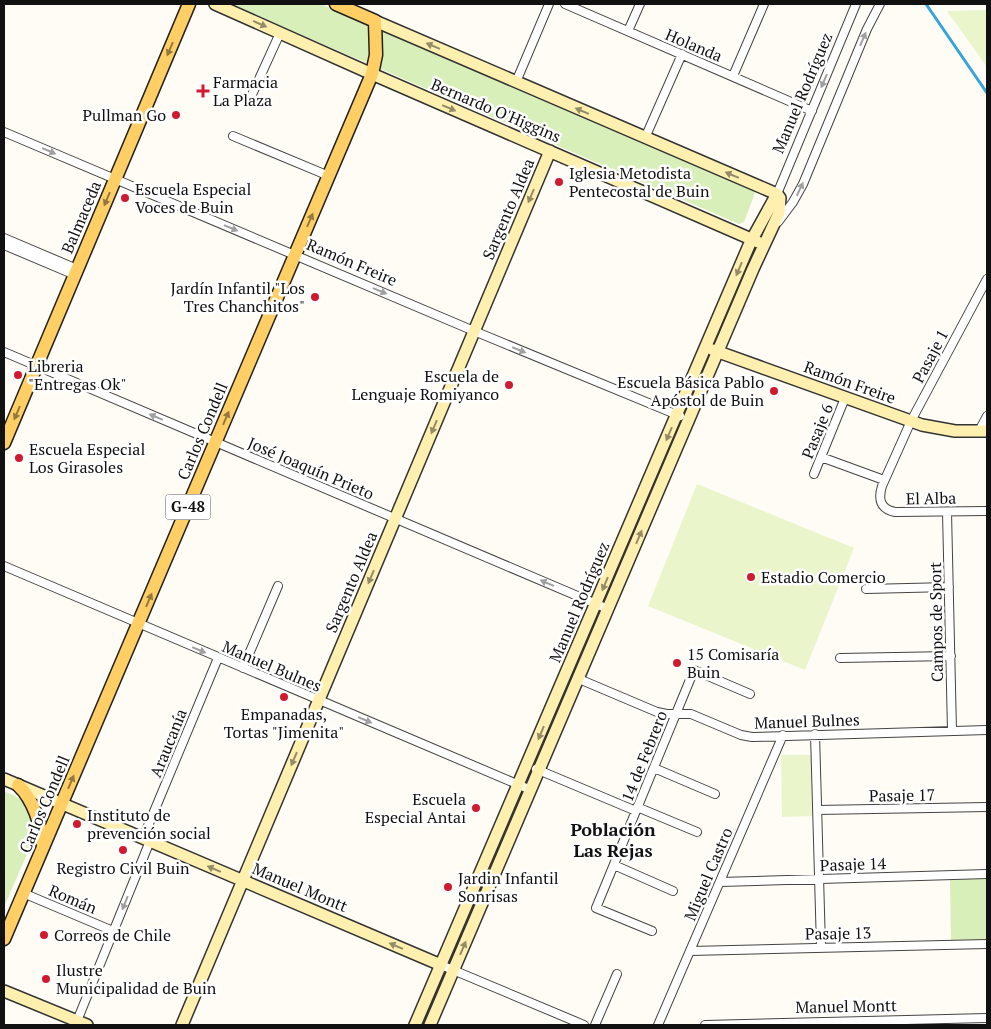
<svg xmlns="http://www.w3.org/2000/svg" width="991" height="1029" viewBox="0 0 991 1029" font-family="'PT Serif',serif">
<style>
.green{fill:#d9efb9}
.pitch{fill:#eaf5cc}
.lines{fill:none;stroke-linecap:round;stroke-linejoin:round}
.stream{stroke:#34a4da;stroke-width:3}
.street-casing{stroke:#444;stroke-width:10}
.secondary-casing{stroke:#333;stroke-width:14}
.primary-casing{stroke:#222;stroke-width:15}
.street{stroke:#fff;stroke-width:8}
.secondary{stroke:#fff0b0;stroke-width:11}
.primary{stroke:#ffce65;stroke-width:12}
.oneway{fill:#948c68}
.oneway2{fill:#a0a0a0}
.oneway3{fill:#94793f}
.poi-dot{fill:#d01a30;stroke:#fff;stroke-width:2}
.labels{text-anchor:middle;stroke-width:5;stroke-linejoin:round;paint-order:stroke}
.shield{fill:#fff;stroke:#585858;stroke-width:1}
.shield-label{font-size:15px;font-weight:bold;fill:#111}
.street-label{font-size:16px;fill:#111;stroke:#fff}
.poi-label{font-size:16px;fill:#111;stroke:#fff;text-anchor:start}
.neighbourhood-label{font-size:18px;font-weight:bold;fill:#111;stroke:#fff}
</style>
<rect width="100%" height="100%" fill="#fffcf5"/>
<path class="green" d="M230,4H321L751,189L755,193L744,222L739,224Z
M4,791C32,803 27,805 36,833L4,907Z
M987,877V941L951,942L950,878Z"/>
<path class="pitch" d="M987,10V67L947,11Z
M697,484L854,548L805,670L648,606Z
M781,755H811L812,816L782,817Z"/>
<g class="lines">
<path class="stream" d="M926,4L987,93"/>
<g class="street-casing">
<path id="street" d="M565,4L812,111
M628,31L640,4
M733,76L764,4
M516,82L549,4
M250,99L280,33
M4,132L474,331L680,416
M233,136L329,176
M645,138L682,54
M777,194L856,4
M778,222L793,202L803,184L867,29L880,4
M4,238L77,269
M4,245L75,275
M987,279L911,421L882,486C878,499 880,509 895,512L987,511
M4,352L608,609
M979,431L987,416
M821,457L884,480
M814,474L845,398
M947,512L952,731
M4,566L531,790
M866,589L949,587
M840,658L951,656
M243,668L278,586
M579,679L657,712L667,714H691L741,735L752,737L987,730
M815,734L821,947
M654,768L715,794
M536,769L636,811
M637,807L697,832
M817,810L987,807
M143,838L218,658
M614,865L673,891
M720,882L987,874
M23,893L113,931
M652,931L596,908L694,670L750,694
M690,951L987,944
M441,965L584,1025
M77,1021L150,841
M595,1025L617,974
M658,1025L783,735
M705,1025L987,1018"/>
</g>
<g class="secondary-casing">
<path id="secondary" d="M215,4L372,74L758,242
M375,21L777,194
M713,350L922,425L955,431H987
M4,779L441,965
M4,991L87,1025
M182,1025L550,151
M415,1025L750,243L777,194
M430,1025L753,269L779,213L780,198L777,194"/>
</g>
<g class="primary-casing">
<path id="primary" d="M4,443L189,4
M18,785C34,800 41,825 43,846
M4,939L372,74L376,55L375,21L336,4"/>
</g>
<use href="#street" class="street"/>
<use href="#secondary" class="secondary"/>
<use href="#primary" class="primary"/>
</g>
<defs><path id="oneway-solid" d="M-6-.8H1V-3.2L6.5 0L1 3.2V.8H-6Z" transform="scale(1.25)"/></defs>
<g class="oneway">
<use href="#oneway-solid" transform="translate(260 24) rotate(24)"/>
<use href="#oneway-solid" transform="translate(433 46) rotate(-157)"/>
<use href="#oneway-solid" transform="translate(449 108) rotate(23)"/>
<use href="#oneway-solid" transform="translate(582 111) rotate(-157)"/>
<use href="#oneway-solid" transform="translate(732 175) rotate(-157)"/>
<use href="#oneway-solid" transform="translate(531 196) rotate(113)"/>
<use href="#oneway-solid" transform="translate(739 269) rotate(113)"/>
<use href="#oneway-solid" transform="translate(434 427) rotate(113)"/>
<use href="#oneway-solid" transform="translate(669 434) rotate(113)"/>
<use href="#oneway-solid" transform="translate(639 537) rotate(-67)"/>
<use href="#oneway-solid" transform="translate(371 577) rotate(113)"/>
<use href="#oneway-solid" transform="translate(605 584) rotate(113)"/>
<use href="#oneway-solid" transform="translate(541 733) rotate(113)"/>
<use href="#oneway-solid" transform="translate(294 759) rotate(113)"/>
<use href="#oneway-solid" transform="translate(214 869) rotate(-157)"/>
<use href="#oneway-solid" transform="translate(396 946) rotate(-157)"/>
<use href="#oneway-solid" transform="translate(463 948) rotate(-67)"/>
</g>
<g class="oneway2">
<use href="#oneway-solid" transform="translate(863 39) rotate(-67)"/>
<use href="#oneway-solid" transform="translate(824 81) rotate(113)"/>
<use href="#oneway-solid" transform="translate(49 151) rotate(23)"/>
<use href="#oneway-solid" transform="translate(800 189) rotate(-65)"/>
<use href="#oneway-solid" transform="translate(231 228) rotate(23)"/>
<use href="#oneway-solid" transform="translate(380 291) rotate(23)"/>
<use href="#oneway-solid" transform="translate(519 350) rotate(22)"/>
<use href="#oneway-solid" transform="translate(156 417) rotate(-157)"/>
<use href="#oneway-solid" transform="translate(547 583) rotate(-157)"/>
<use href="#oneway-solid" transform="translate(199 650) rotate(23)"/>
<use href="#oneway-solid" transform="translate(365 720) rotate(23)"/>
<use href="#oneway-solid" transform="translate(125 903) rotate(112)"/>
</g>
<g class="oneway3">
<use href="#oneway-solid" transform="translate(170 49) rotate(113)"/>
<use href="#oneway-solid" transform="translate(107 199) rotate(113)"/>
<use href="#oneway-solid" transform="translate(310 220) rotate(-67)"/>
<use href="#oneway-solid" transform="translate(17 413) rotate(113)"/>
<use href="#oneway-solid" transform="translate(226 418) rotate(-67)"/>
<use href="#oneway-solid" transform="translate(149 600) rotate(-67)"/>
<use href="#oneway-solid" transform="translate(71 782) rotate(-67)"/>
</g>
<g class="poi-dot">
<path d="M200.5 83.5h5v5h5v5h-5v5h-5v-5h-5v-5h5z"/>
<circle cx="176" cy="115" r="5"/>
<circle cx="559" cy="182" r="5"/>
<circle cx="125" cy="198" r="5"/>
<circle cx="315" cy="297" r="5"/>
<circle cx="18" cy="375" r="5"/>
<circle cx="509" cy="385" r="5"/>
<circle cx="774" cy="391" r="5"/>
<circle cx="19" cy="458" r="5"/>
<circle cx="751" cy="577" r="5"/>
<circle cx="677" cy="663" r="5"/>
<circle cx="284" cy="697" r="5"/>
<circle cx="476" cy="808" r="5"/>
<circle cx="77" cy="824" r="5"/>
<circle cx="123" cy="850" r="5"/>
<circle cx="448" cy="887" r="5"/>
<circle cx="44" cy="935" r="5"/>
<circle cx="46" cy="979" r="5"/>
</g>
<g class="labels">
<rect class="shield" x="165.5" y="494.5" width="45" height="25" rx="4"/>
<g class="shield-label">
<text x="188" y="512">G-48</text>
</g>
<g class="street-label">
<text transform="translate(694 45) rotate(23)" y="6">Holanda</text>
<text transform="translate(802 93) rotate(-67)" y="6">Manuel Rodríguez</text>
<text transform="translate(496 110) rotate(23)" y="6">Bernardo O'Higgins</text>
<text transform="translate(508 209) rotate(-67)" y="6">Sargento Aldea</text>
<text transform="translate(81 217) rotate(-67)" y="6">Balmaceda</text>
<text transform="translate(352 262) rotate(23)" y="6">Ramón Freire</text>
<text transform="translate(930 356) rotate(-62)" y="6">Pasaje 1</text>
<text transform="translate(850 382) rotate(20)" y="6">Ramón Freire</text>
<text transform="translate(202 431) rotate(-67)" y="6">Carlos Condell</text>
<text transform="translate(817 431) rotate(-68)" y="6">Pasaje 6</text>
<text transform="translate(311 468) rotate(23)" y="6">José Joaquín Prieto</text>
<text transform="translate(931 498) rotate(-1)" y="6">El Alba</text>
<text transform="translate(351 582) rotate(-67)" y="6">Sargento Aldea</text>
<text transform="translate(579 602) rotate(-67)" y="6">Manuel Rodríguez</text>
<text transform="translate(936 622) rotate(-91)" y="6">Campos de Sport</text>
<text transform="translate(272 666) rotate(23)" y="6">Manuel Bulnes</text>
<text transform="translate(807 721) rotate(-2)" y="6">Manuel Bulnes</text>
<text transform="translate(168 743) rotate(-68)" y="6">Araucanía</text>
<text transform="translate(644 756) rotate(-68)" y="6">14 de Febrero</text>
<text transform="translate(902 795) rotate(-1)" y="6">Pasaje 17</text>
<text transform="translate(44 804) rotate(-67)" y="6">Carlos Condell</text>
<text transform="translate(853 864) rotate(-2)" y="6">Pasaje 14</text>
<text transform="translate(708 874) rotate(-67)" y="6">Miguel Castro</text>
<text transform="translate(300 887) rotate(23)" y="6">Manuel Montt</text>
<text transform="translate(73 899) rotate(23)" y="6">Román</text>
<text transform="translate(838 933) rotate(-1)" y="6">Pasaje 13</text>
<text transform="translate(846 1006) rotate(-1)" y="6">Manuel Montt</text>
</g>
<g class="poi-label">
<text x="213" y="88">Farmacia<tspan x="213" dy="18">La Plaza</tspan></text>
<text x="166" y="121" text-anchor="end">Pullman Go</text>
<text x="569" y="179">Iglesia Metodista<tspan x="569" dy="18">Pentecostal de Buin</tspan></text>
<text x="135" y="195">Escuela Especial<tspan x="135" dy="18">Voces de Buin</tspan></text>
<text x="305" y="294" text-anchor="end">Jardín Infantil "Los<tspan x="305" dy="18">Tres Chanchitos"</tspan></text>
<text x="28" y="372">Libreria<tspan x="28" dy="18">"Entregas Ok"</tspan></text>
<text x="499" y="382" text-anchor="end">Escuela de<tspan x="499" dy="18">Lenguaje Romiyanco</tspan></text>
<text x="764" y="388" text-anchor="end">Escuela Básica Pablo<tspan x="764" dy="18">Apóstol de Buin</tspan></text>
<text x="29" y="455">Escuela Especial<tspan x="29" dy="18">Los Girasoles</tspan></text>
<text x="761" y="583">Estadio Comercio</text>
<text x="687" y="660">15 Comisaría<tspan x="687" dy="18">Buin</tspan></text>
<text x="284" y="720" text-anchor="middle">Empanadas,<tspan x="284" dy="18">Tortas "Jimenita"</tspan></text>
<text x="466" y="805" text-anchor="end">Escuela<tspan x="466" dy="18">Especial Antai</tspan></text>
<text x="87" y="821">Instituto de<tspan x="87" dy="18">prevención social</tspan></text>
<text x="123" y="874" text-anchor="middle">Registro Civil Buin</text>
<text x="458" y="884">Jardin Infantil<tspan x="458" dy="18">Sonrisas</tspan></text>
<text x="54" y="941">Correos de Chile</text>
<text x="56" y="976">Ilustre<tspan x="56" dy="18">Municipalidad de Buin</tspan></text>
</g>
<g class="neighbourhood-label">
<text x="613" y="836">Población<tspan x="613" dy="21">Las Rejas</tspan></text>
</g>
</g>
<rect width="991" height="1029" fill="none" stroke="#111111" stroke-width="10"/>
</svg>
